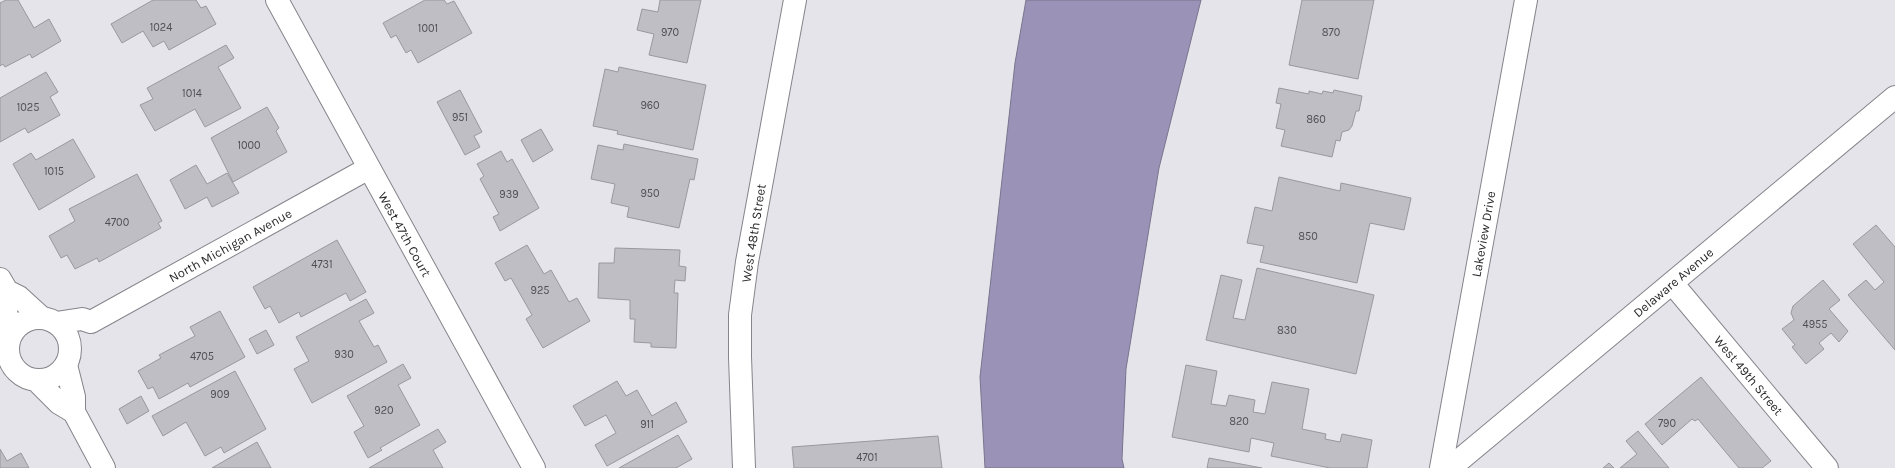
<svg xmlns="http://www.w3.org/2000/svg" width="1895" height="468" viewBox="0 0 1895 468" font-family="Karla,sans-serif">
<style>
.water{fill:#9b93b7;stroke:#79748d}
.building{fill:#bfbec5;stroke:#99989f}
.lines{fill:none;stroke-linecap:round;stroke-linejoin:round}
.minor-casing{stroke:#85848a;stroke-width:24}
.minor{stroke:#fff;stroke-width:22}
.labels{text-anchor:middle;stroke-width:3.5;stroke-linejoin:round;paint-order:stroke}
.number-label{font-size:11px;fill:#4f4f52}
.street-label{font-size:13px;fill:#2a2a2c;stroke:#fff}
</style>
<rect width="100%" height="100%" fill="#e5e4eb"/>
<path class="water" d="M1026,0H1201L1159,168L1126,369L1122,459L1124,468H985L980,377L1015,63Z"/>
<path class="building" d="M6,0H18L34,28L49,19L61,41L32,58L30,54L5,67L3,64L0,66V3Z
M153,0H196L201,8L206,6L216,24L169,50L164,41L153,47L143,31L122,43L111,24Z
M425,0H444L447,4L454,1L472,33L418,63L411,50L406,53L396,35L391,38L383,23Z
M660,0H701L687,63L649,55L654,34L637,30L642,9L658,12Z
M1302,0H1374L1358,79L1289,65Z
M226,45L234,58L218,67L241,108L205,127L195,109L155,131L140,105L153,99L147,88Z
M619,67L706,85L693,150L617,134L618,131L593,126L605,69L618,72Z
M46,72L58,92L50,97L60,115L28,133L25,128L0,142V98Z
M1279,88L1309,94V91L1322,94L1323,91L1333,93L1334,90L1362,96L1359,111H1356L1352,126L1349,130L1342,132L1340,141L1336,140L1332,157L1281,146L1285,130L1276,128L1281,104L1276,103Z
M460,90L482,132L474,136L480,147L465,155L437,102Z
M267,107L279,128L276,131L287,152L233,182L211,138Z
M541,129L553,150L533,162L521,140Z
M73,139L95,177L39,210L13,164L31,153L36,160Z
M624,144L698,159L694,180L690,179L679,228L627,217L629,207L611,203L615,184L591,179L598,145L623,150Z
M501,151L507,162L512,159L539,208L500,231L493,217L499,214L480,179L484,176L477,164Z
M196,165L207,184L227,173L239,193L212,207L207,197L185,209L170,180Z
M137,174L162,221L158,223L161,228L99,262L97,258L75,269L67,255L61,258L49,236L75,221L69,209Z
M1279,177L1340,191L1341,183L1411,198L1404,230L1370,223L1357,283L1260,262L1264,246L1247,243L1255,207L1272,211Z
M1876,225L1895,247V350L1848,295L1866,280L1875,290L1884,282L1853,244Z
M337,240L366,292L350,301L346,293L301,317L299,312L279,323L270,306L265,309L253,287Z
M527,245L544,274L551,270L569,302L577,298L590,321L543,348L526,319L532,315L511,278L505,281L495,263Z
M615,248L680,250L679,266L686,267L685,281L675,280L674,293H678L676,348L651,347V343L634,342L635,319H630V300L598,298L599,263H614Z
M1257,268L1374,295L1356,374L1206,340L1221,275L1242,280L1233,318L1245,320Z
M1823,280L1840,300L1829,309L1848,331L1839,342L1831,333L1819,343L1824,349L1806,364L1792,347L1795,345L1782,329L1794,320L1791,313L1793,306Z
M366,299L374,313L359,321L374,347L378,345L387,362L312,403L294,369L309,361L296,337Z
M220,311L245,357L190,387L188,383L159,399L153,387L148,389L138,371L161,358L159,355L195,336L190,327Z
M266,330L274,345L257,354L249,339Z
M403,364L411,378L398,385L420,425L380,448L382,450L368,458L354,432L364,426L347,396Z
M1186,365L1217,371L1211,404L1226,406L1229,395L1255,400L1253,412L1265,414L1272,382L1309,389L1302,429L1326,434L1325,439L1340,442L1342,434L1372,440L1367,468H1330L1271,456L1274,443L1251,438L1249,452L1172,437Z
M235,371L266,429L224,453L221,447L205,456L186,422L163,436L152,416Z
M1701,377L1771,461L1762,468H1739L1698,419L1695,421L1692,419L1662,445L1645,424Z
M617,381L626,396L637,390L652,416L676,402L687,422L607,466L595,445L616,433L606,415L585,426L573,406Z
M141,396L149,411L127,424L119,409Z
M438,429L446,442L433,450L443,468H369Z
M1638,431L1669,468H1620L1637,454L1626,441Z
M678,435L692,459L676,468H619Z
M938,436L942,468H794L792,447Z
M257,442L271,468H212Z
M0,449L7,461L21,453L29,468H0Z
M1209,458L1262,468H1207Z
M1609,463L1614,468H1603Z"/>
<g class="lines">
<g class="minor-casing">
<path id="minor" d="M277,0L534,468
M0,279L7,291L19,297L42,318
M1672,283L1827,468
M7,291L4,302L11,334
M8 349a31 31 0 1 1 62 0a31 31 0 1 1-62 0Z
M56,323L82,319L91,322L369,168
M66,365L74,397V412L104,468
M36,380L59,403L74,412
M744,468L740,357V315L747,262L795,0
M1441,468L1526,0
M1450,468L1895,97"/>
</g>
<use href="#minor" class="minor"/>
</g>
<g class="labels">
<g class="number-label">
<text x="161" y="31">1024</text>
<text x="428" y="32">1001</text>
<text x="670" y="36">970</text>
<text x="1331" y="36">870</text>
<text x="192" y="97">1014</text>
<text x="650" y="109">960</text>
<text x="28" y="111">1025</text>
<text x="460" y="121">951</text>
<text x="1316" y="123">860</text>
<text x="249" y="149">1000</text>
<text x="54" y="175">1015</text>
<text x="650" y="197">950</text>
<text x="509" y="198">939</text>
<text x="117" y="226">4700</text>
<text x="1308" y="240">850</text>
<text x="322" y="268">4731</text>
<text x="540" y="294">925</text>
<text x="1815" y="328">4955</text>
<text x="1287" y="334">830</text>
<text x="344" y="358">930</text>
<text x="202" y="360">4705</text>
<text x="220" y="398">909</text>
<text x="384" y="414">920</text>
<text x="1239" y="425">820</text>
<text x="1667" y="427">790</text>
<text x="647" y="428">911</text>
<text x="867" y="461">4701</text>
</g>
<g class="street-label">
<text transform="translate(753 233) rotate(-81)" y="5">West 48th Street</text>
<text transform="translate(405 234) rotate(61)" y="5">West 47th Court</text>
<text transform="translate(1483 234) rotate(-80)" y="5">Lakeview Drive</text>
<text transform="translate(230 245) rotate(-29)" y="5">North Michigan Avenue</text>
<text transform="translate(1673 282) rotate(-40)" y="5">Delaware Avenue</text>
<text transform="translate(1749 375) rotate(50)" y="5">West 49th Street</text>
</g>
</g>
</svg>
